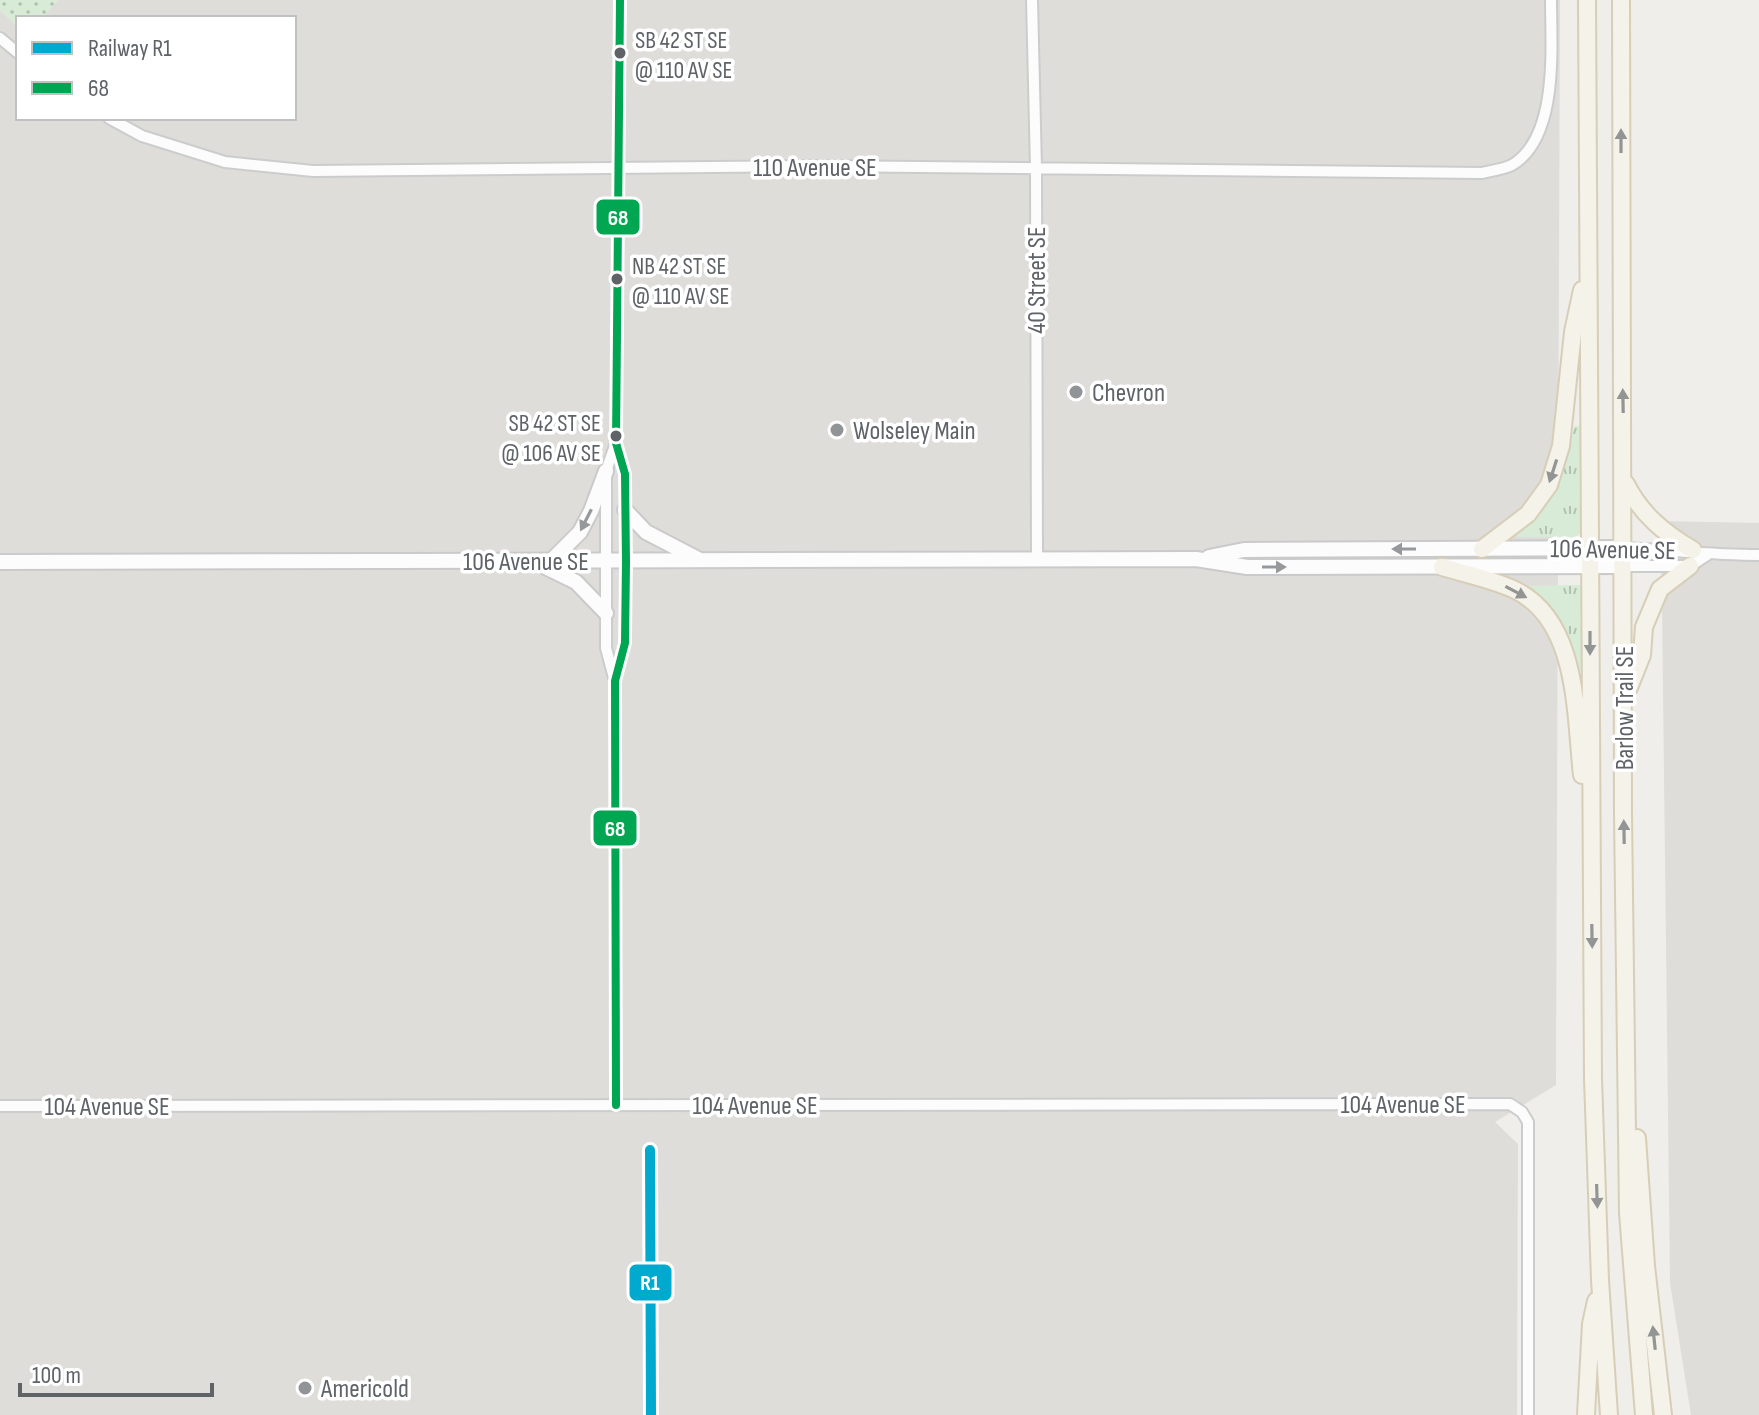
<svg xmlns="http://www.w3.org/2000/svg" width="1759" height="1415" viewBox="0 0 1759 1415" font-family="'Sofia Sans Condensed',sans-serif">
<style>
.industrial{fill:#dfddda}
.grass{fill:url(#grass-tufts)}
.park{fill:url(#park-dots)}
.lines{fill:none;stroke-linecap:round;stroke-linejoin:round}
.street-casing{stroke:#cbcccc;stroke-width:14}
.secondary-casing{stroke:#cacacb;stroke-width:18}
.primary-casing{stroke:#d7ceb8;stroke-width:20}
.street{stroke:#fdfcfc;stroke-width:10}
.secondary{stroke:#fdfcfc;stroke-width:14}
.primary{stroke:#f4f2e9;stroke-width:16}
.bus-1-casing{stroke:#fff;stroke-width:14}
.bus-1{stroke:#00a651;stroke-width:8}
.rail-1-casing{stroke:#fff;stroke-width:16}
.rail-1{stroke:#00a9ce;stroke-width:10}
.oneway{fill:#939595}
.oneway2{fill:#96999c}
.bus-dot{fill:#5f6368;stroke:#fff;stroke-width:3}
.poi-dot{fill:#919496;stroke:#fff;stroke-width:3}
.labels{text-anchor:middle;stroke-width:7;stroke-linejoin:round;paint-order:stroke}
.bus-label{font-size:24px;fill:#5f6368;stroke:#fff;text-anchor:start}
.street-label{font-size:26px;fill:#5f6368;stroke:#fff}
.poi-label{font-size:26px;fill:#5f6368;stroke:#fff;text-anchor:start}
.line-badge{stroke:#fff;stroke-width:3}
.badge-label{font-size:22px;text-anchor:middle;font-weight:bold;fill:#fff}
</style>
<defs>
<pattern id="grass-tufts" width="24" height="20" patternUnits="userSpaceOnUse" patternTransform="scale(2)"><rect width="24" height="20" fill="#d8ebd6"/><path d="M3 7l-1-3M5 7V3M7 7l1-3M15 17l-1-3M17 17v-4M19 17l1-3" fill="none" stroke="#b2c2b1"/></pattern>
<pattern id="park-dots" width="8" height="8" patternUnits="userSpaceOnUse" patternTransform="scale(2)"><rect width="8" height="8" fill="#d8ebd6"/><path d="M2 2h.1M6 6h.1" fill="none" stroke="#b2c2b1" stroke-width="1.8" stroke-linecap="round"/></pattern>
</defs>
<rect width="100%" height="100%" fill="#efeeea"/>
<path class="industrial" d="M58,0H1560L1556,1085L1495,1122L1518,1144L1517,1415H0V10L18,27V118H294V18H42Z
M1661,521L1759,523V1415H1691L1670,1283Z"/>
<path class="grass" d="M1574,426H1580L1584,531L1575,537H1517L1516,532C1553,505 1565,470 1574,426Z
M1579,585L1584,588L1585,669L1579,670C1572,635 1554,603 1522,586Z"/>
<path class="park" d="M0,0H58L42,18H18V27L0,10Z"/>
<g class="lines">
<g class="street-casing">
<path id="street" d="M1032,0L1036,168L1037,560
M0,38L18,53
M109,118L142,136L225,162L313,171L820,166L1482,173C1491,171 1504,169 1512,165C1559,137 1551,47 1551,0
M1623,548C1669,550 1713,555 1759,555
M1624,566H1690L1707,555
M614,678L606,648V471L616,443
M616,1105L615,681L625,643L626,562L625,474L616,443L620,0
M0,1106L1510,1104L1522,1112L1528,1122V1415"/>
</g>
<g class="secondary-casing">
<path id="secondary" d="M625,510L646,532L698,559
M1209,557L1244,550L1623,548
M551,561L580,532L591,511L606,471
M0,562L1196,559L1247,567L1624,566
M537,563L576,582L606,613"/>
</g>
<g class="primary-casing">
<path id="primary" d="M1587,0L1593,1079L1600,1280L1609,1415
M1621,0L1623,814L1628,1213L1644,1415
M1626,484C1641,514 1664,533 1693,550
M1482,549L1528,514L1549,485L1561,446L1573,332L1582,290
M1442,567C1466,574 1490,579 1513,589C1579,619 1575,714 1582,775
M1628,690L1642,655L1644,627L1660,589L1690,566
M1637,1138L1646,1266L1663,1415
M1586,1415L1591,1324L1596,1301"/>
</g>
<use href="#street" class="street"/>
<use href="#secondary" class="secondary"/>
<use href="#primary" class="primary"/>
<g class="bus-1-casing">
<path id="bus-1" d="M616,1105L615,681L625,643L626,562L625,474L616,443L620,0"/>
</g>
<use href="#bus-1" class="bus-1"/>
<g class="rail-1-casing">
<path id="rail-1" d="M650,1150L651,1415"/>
</g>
<use href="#rail-1" class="rail-1"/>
</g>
<defs><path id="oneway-solid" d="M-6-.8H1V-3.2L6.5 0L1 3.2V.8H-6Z" transform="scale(2)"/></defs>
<g class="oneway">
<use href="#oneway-solid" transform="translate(1621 141) rotate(-90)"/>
<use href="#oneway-solid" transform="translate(1623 401) rotate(-91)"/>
<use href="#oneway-solid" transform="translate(1553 471) rotate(108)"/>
<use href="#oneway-solid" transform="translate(1516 592) rotate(28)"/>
<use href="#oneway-solid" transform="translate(1590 643) rotate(90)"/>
<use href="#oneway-solid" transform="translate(1624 832) rotate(-91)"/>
<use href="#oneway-solid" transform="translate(1592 936) rotate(89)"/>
<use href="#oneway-solid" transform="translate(1597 1196) rotate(88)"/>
<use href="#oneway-solid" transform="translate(1654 1338) rotate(-96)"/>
</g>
<g class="oneway2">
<use href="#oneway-solid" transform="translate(586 520) rotate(117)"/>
<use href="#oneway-solid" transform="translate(1404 549) rotate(180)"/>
<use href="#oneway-solid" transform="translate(1274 567)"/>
</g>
<g class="bus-dot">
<circle cx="620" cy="53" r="7"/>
<circle cx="617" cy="279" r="7"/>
<circle cx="616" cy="436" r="7"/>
</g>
<g class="poi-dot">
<circle cx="1076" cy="392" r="8"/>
<circle cx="837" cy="430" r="8"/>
<circle cx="305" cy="1388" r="8"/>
</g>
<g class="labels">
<g class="bus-label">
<text x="635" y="48">SB 42 ST SE<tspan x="635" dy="30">@ 110 AV SE</tspan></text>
<text x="632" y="274">NB 42 ST SE<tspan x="632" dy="30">@ 110 AV SE</tspan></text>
<text x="601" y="431" text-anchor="end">SB 42 ST SE<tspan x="601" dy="30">@ 106 AV SE</tspan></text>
</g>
<g class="street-label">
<text x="815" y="176">110 Avenue SE</text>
<text transform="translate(1036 280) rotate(-90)" y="9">40 Street SE</text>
<text transform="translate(1613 549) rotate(1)" y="9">106 Avenue SE</text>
<text x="526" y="570">106 Avenue SE</text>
<text transform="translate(1624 708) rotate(-90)" y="9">Barlow Trail SE</text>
<text x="1403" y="1113">104 Avenue SE</text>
<text x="755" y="1114">104 Avenue SE</text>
<text x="107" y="1115">104 Avenue SE</text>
</g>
<g class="poi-label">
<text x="1092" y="401">Chevron</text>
<text x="853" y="439">Wolseley Main</text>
<text x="321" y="1397">Americold</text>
</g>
</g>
<g class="line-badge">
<rect x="595" y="198" width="46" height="38" rx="8" fill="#00a651"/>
<rect x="592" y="809" width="46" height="38" rx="8" fill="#00a651"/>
<rect x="628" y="1263" width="45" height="39" rx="8" fill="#00a9ce"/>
</g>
<g class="badge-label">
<text x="618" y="225">68</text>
<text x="615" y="836">68</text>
<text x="650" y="1290">R1</text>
</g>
<rect x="16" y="16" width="280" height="104" fill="#ffffff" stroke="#bfc1c3" stroke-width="2"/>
<rect x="32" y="42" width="40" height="12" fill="#00a9ce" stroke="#bfc1c3" stroke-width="2"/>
<text x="88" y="56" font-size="24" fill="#5f6368">Railway R1</text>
<rect x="32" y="82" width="40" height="12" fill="#00a651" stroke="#bfc1c3" stroke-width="2"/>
<text x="88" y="96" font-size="24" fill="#5f6368">68</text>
<path d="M20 1383v12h192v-12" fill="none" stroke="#5f6368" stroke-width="4"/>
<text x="32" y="1383" font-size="24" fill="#5f6368" stroke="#ffffff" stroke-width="6" paint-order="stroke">100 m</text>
</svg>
